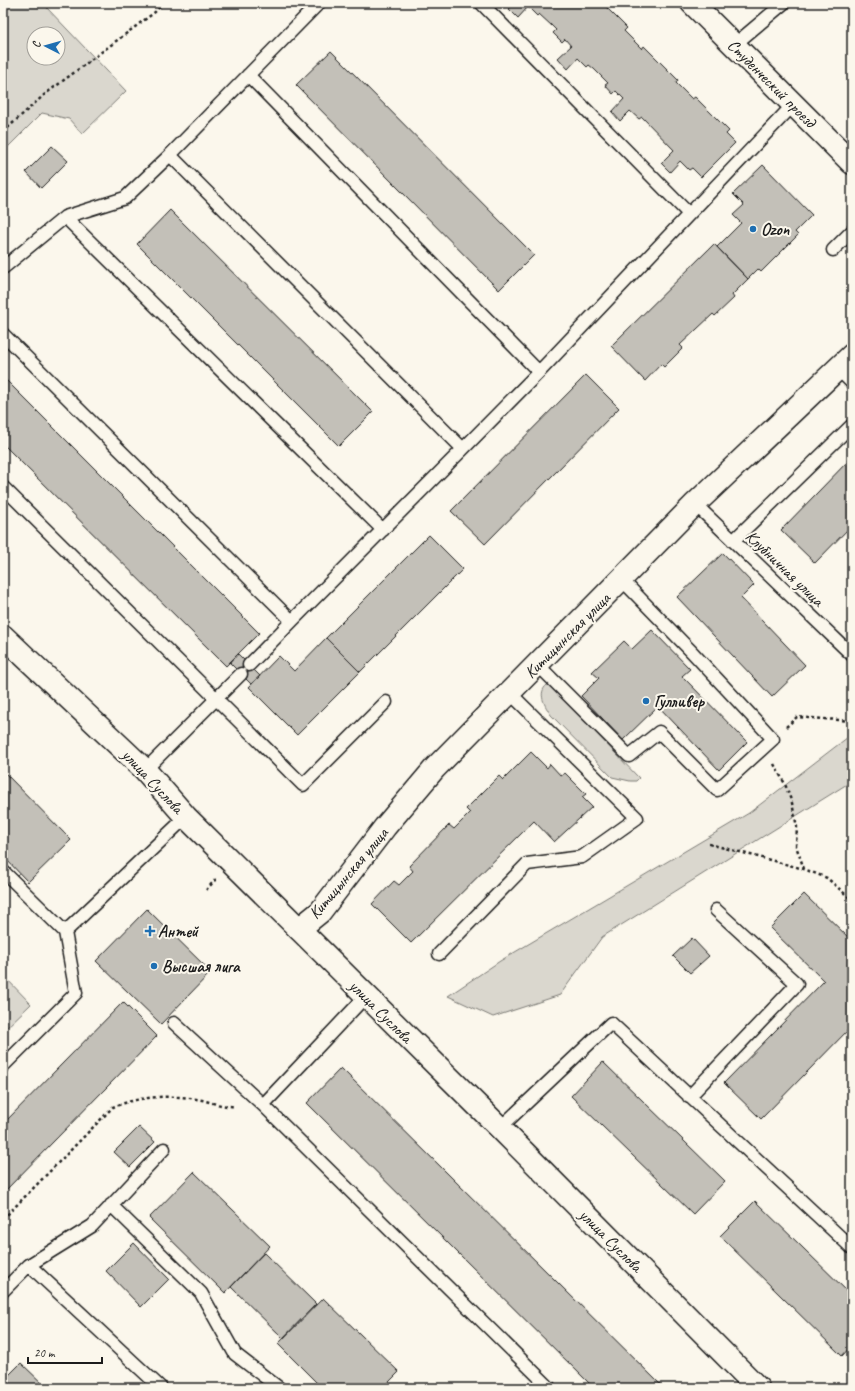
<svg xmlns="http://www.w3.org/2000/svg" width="855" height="1391" viewBox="0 0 855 1391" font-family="Caveat,sans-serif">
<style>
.green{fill:#dad7ce;stroke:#7b7a75;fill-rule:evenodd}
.building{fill:#c3c0b8;stroke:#1c1c1c}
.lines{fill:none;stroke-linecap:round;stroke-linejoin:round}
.service-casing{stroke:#1c1c1c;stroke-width:15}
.minor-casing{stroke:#1c1c1c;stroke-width:25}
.tertiary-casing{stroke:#1c1c1c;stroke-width:25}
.path{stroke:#1c1c1c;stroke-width:2.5;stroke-dasharray:3 3;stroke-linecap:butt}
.service{stroke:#fbf7ec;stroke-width:12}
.minor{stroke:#fbf7ec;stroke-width:22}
.tertiary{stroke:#fbf7ec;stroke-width:22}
.poi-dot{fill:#1f6fb2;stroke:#fbf7ec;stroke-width:1.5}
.labels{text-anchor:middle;stroke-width:4;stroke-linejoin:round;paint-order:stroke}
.street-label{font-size:17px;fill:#1c1c1c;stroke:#fbf7ec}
.poi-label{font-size:17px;font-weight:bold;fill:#1c1c1c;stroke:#fbf7ec;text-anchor:start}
</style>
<rect width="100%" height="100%" fill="#fbf7ec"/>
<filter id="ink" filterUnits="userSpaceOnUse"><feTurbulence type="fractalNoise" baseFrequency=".025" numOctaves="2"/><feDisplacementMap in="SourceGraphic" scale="8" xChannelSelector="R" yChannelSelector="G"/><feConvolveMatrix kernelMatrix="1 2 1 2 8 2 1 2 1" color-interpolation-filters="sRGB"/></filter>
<g filter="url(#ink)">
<path class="green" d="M3,3H46L47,8L126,91L82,134L69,119L42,113L3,152ZM34,34H58V58H34Z
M547,685H550L639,778L636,781H630L612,777L551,715C545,706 537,693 547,685Z
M852,734V781L602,937L560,995L493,1017L448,996L500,961L749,813Z
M3,975L31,1004L3,1031Z"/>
<path class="building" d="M515,3H602L627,28L624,31L642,49L644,46L678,80L676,83L692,99L695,97L729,131L726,134L735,143L701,177L692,168L689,170L680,161L670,172L661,163L674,150L642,117L639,119L630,111L620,121L612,112L624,99L616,91L613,94L605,85L608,83L594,69L589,65L587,67L578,58L568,69L558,58L571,46L565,39L562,42L553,33L556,30L552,26L539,14L537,16L528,7L518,18L509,9Z
M331,51L534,255L499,290L296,85Z
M52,146L68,161L41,188L26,172Z
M763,165L812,215L795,232L798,235L761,272L758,269L748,279L717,247L741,223L733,215L744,205L733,194Z
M170,210L373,412L339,446L137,244Z
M714,244L748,279L732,295L734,298L715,316L713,314L680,345L683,348L664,367L661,364L645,381L611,346Z
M586,375L619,408L485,544L451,511Z
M3,377L259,633L226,666L3,444Z
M852,457V525L815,563L781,530Z
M429,535L463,569L360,672L326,638Z
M723,553L754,585L741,598L805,665L772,697L677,597Z
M652,630L690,669L682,676L747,742L719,770L658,706L623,740L581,696L599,678L592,672L624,641L632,649Z
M326,638L360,672L297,735L249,687L279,656L294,671Z
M238,654L260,676L251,684L230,663Z
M531,752L547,768L550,764L561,776L565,773L586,794L582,797L592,807L554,842L534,821L411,943L372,904L394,881L399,885L413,871L409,866L449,825L454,829L470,813L466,809L499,776L503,780Z
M3,771L71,840L28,882L3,856Z
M804,894L852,941V1026L761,1119L724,1083L824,981L770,928Z
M147,909L211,972L161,1024L96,961Z
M692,938L709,956L690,973L673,956Z
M123,1002L157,1036L3,1193V1124Z
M603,1062L725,1181L693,1214L571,1096Z
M341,1068L664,1388H594L307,1103Z
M139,1127L155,1142L130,1167L114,1152Z
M194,1172L270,1246L225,1293L149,1218Z
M755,1201L852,1296V1345L842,1356L720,1236Z
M134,1243L169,1279L141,1307L106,1271Z
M264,1253L316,1304L283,1338L231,1287Z
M323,1298L399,1372L383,1388H322L278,1344Z
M21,1363L47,1388H3V1381Z"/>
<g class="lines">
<g class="service-casing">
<path id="service" d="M481,3L689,214
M734,45L784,3
M248,75L539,372L463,449
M65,217L383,530
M833,250L852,231
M3,268L65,217L125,198L170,155L319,3
M3,334L292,621L463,449L170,155
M838,369L852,383
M539,372L794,104
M3,487L303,785L386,702
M695,504L852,655
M733,541L852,425
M249,665L292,621
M538,665L629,756L659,732L717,790L773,739L692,652L622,580
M145,770L241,674
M3,871L65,932L186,817
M439,954L527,864L582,857L637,818L510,693
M174,1023L263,1105L550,1388
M3,1066L76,993L65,932
M689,1097L797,984L716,910
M263,1105L366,996
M500,1128L611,1023L852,1248
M111,1205L201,1293L235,1354L279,1388
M29,1265L161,1388
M3,1291L29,1265L92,1226L164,1149"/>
</g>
<g class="minor-casing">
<path id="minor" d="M299,929L320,912L385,827L435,768L695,504L852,355"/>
</g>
<g class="tertiary-casing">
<path id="tertiary" d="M692,3L852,163
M3,636L145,770L186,817L500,1128L758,1388"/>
</g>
<path class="path" d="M3,132L44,95L155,12L163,3
M786,727L797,717L852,721
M774,764L785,784L792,803L797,827L796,846L804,869
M709,844L804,869L827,878L852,900
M206,890L216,879
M3,1219L113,1107C140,1096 172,1094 202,1100C213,1103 224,1107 235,1106"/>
<use href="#service" class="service"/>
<use href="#minor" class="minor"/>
<use href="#tertiary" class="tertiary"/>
</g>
</g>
<g class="poi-dot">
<circle cx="753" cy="229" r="4"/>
<circle cx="646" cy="701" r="4"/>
<path d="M148 925h4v4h4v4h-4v4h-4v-4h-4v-4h4z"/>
<circle cx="154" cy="966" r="4"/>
</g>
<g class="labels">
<g class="street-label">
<text transform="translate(772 83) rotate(45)" y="6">Студенческий проезд</text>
<text transform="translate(785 568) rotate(44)" y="6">Клубничная улица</text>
<text transform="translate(567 635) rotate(-45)" y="6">Китицынская улица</text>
<text transform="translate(153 781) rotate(47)" y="6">улица Суслова</text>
<text transform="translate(348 873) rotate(-50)" y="6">Китицынская улица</text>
<text transform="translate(381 1011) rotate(45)" y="6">улица Суслова</text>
<text transform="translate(611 1240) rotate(45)" y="6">улица Суслова</text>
</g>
<g class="poi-label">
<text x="761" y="235">Ozon</text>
<text x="654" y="707">Гулливер</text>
<text x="158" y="937">Антей</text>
<text x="162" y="972">Высшая лига</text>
</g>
</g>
<rect width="855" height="1391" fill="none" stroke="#fbf7ec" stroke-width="16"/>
<rect x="8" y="8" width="839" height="1375" fill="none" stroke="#1c1c1c" stroke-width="1.5" filter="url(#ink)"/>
<g transform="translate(46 46) rotate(276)"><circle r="19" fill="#fbf7ec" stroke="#a29f99"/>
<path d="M0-3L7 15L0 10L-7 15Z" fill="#1f6fb2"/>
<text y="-6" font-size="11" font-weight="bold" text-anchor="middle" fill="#1c1c1c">С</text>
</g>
<path d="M28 1357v6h74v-6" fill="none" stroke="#1c1c1c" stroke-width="2"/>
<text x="34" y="1357" font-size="12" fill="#1c1c1c" stroke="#fbf7ec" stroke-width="3" paint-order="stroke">20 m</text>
</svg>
